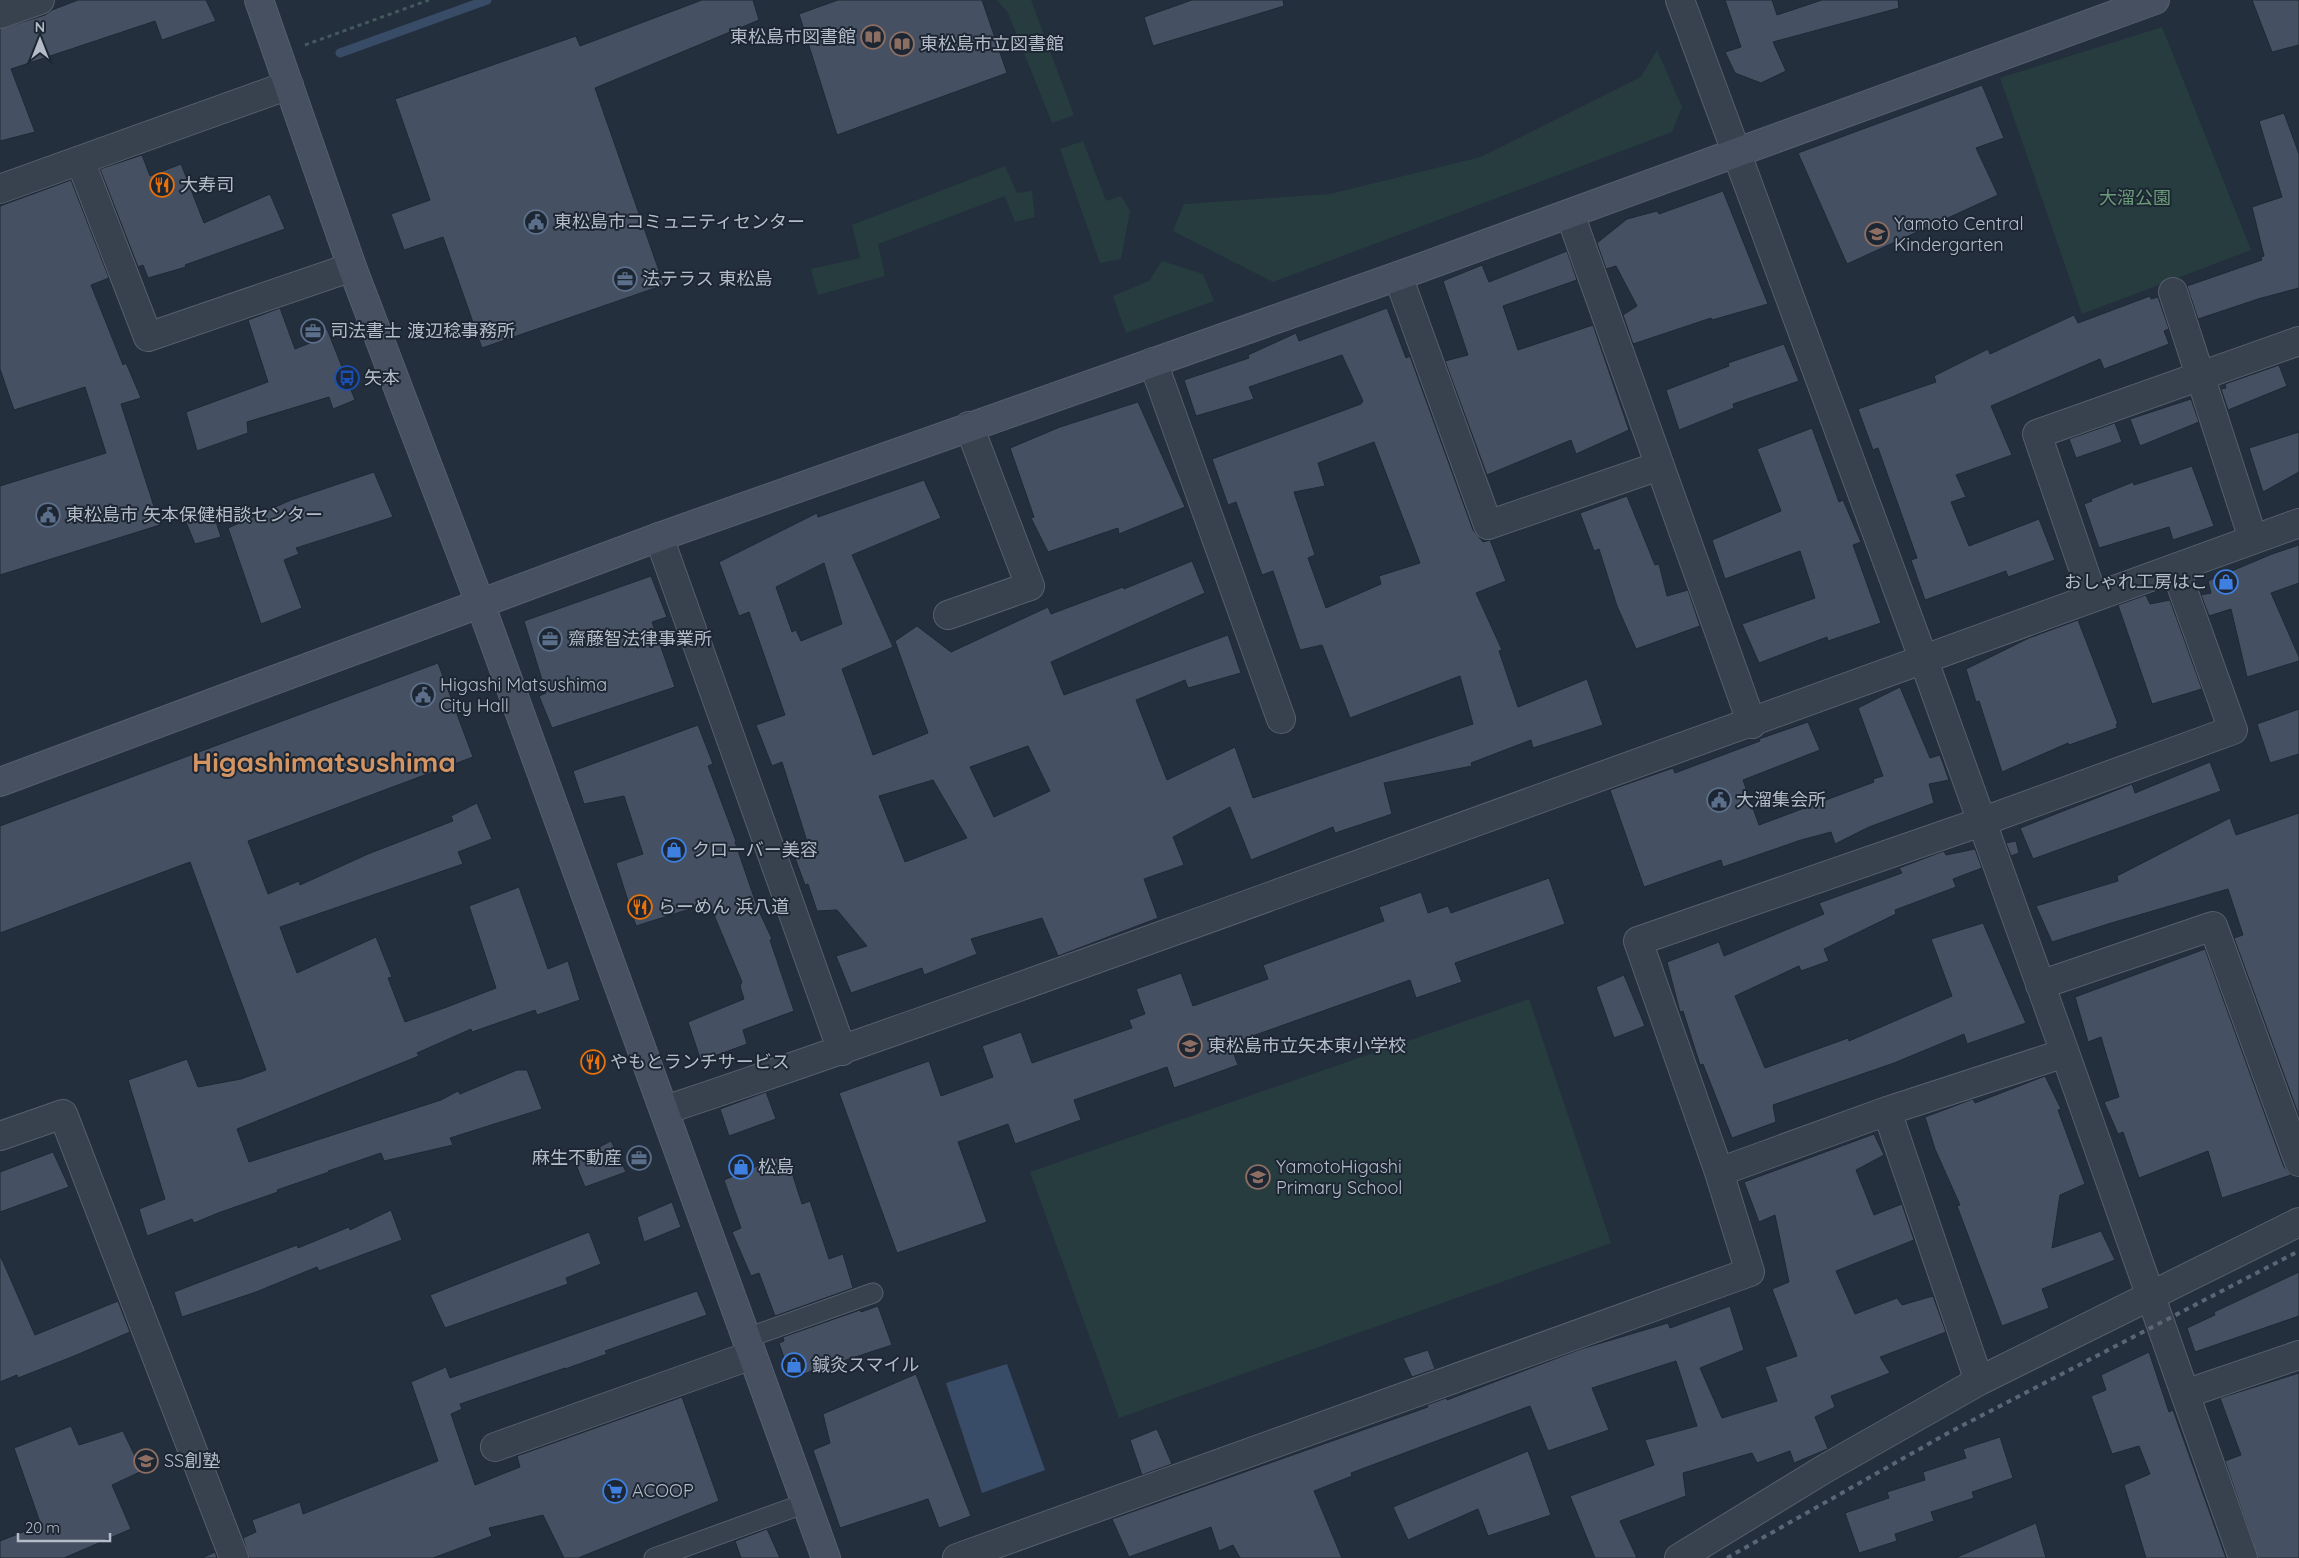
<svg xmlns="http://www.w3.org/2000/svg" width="2299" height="1558" viewBox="0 0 2299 1558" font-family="Quicksand,'Noto Sans JP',sans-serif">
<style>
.green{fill:#263c3f}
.water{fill:#394c67}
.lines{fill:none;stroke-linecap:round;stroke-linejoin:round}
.stream{stroke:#394c67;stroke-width:9}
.building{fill:#455162;stroke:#1f2835;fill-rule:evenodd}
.lane-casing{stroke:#565f6c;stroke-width:21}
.street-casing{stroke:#565f6c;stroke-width:30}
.secondary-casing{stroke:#565f6c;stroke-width:30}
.path{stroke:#44595c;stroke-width:3;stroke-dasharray:4 4;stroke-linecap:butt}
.lane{stroke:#38414e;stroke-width:19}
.street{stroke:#38414e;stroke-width:28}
.secondary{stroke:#465061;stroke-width:28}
.rail{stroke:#5a6575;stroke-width:4;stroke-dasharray:5 5;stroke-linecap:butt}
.labels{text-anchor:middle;stroke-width:4;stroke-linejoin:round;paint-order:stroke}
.poi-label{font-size:18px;fill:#b4bcc9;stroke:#1d2633;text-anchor:start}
.park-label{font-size:18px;fill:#6b9a76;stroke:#1d2633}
.town-label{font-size:28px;font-weight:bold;fill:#d59563;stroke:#1d2633}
</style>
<rect width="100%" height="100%" fill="#242f3e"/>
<path class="green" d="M997,0H1031L1074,115L1052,123L1008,13Z
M2162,27L2251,250L2082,314L2000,78Z
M1657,50L1682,107L1672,132L1273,282L1173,231L1184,204L1330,194L1481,157L1641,77Z
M1083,141L1106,201L1121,196L1130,211L1121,259L1100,263L1060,149Z
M1005,166L1017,193L1032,191L1035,217L1015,222L1005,196L878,244L885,276L818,295L811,269L860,258L852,225Z
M1162,261L1203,274L1214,301L1126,333L1113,296L1149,281Z
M1529,999L1611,1243L1119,1418L1030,1172Z"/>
<path class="water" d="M1007,1364L1045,1470L982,1493L946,1383Z"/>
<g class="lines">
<path class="stream" d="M340,53L487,0"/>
</g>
<path class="building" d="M78,0H206L216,21L162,40L155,21L11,69L35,132L0,141V29L45,15L52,10Z
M702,0H753L759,20L595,88L664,285L482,348L443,237L404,250L391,214L430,200L395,99L576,36L580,46Z
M838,0H982L1007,73L837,135L799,14Z
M1192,0H1283L1284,6L1153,46L1144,17Z
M1725,0H1772L1777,15L1822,0H1898L1899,8L1773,42L1786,71L1761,83L1735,73L1725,52L1741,47Z
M2252,0H2299V45L2272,52Z
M1982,85L2004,138L1976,148L1998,195L1847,264L1798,153Z
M2284,113L2299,154V288L2258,299L2198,319L2187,286L2262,260L2261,257L2264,256L2252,207L2282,197L2259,121Z
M142,155L150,176L181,164L204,223L270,194L285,229L185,265L186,267L148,278L143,265L138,267L100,169Z
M71,180L109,278L91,285L123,365L126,363L141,398L121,404L160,525L0,575V486L106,453L85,387L14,410L0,369V206Z
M1723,191L1768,304L1712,320L1711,318L1633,344L1623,315L1637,306L1616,266L1606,269L1597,243L1627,219L1657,211L1659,214Z
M1567,251L1577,280L1503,306L1518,350L1593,325L1629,430L1576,454L1571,440L1487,475L1445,361L1468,355L1443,281L1482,265L1489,282Z
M2150,296L2151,299L2158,297L2169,329L2164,331L2169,344L2104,369L2100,359L1991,406L2012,455L1956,475L1966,497L1951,502L1969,546L2039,519L2055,560L2008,577L2006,571L1925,600L1911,560L1917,558L1878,448L1873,450L1858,409L1936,382L1934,376L1988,349L1990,354L2074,315L2078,323Z
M280,308L295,349L310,343L308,336L327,329L355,400L333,409L329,397L247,422L248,433L197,451L186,412L268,382L248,320Z
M1387,308L1406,358L1410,356L1473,530L1483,542L1490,540L1506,581L1476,593L1502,650L1499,651L1518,707L1587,679L1603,725L1533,748L1531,740L1471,763L1472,766L1384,783L1392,814L1335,833L1333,827L1251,860L1230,807L1173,837L1184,865L1144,879L1158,918L1058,956L1042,918L971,939L977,954L924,975L922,968L851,993L836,956L867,946L837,910L817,911L808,884L805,885L794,855L810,851L782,762L772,766L756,725L785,715L749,612L739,616L719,562L817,513L818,517L924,480L941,518L852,555L893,647L842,669L873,755L928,733L895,641L917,626L951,652L1048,607L1051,614L1123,587L1124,589L1192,561L1205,593L1051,662L1064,695L1228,635L1241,673L1188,688L1185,680L1136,700L1167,780L1235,747L1253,798L1473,724L1460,676L1350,718L1322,645L1300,650L1273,571L1262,575L1236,502L1228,505L1212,459L1361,404L1363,401L1342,355L1249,387L1254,399L1196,416L1184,380L1249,358L1248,355L1296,333L1299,341ZM1374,442L1420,563L1379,576L1381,584L1326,608L1308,558L1315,555L1294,492L1325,486L1318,463ZM824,563L842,624L801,641L796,630L792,632L776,587ZM1028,746L1050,791L994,817L970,767ZM933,780L967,838L905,862L879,796Z
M1784,344L1799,381L1733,404L1734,408L1679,430L1666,390L1729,366L1728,363Z
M2279,365L2287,386L2228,410L2221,389L2226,388L2225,384Z
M2191,399L2199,422L2140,446L2130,419Z
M1138,402L1185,507L1119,534L1118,528L1048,552L1031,518L1034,517L1010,448L1060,427Z
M2115,423L2122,442L2076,458L2069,439Z
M1812,428L1839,502L1843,500L1861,542L1853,545L1881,623L1828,641L1827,637L1759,663L1742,624L1815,598L1800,551L1725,579L1712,540L1781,511L1757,449Z
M2299,432V472L2263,492L2249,448Z
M2192,466L2214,526L2173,540L2169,527L2099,548L2084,504L2092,501L2091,499L2133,482L2134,485Z
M374,472L393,517L296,548L299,554L284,560L302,608L261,624L228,528L291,500Z
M1627,496L1655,565L1659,564L1667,596L1688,590L1700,626L1636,649L1617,606L1599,549L1594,551L1580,513Z
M210,503L221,537L195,544L183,515Z
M2299,545V583L2271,593L2299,657V661L2247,677L2231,609L2209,616L2201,595L2211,593L2208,581L2272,554Z
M651,576L667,617L652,622L675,687L552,728L539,696L546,693L524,621Z
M2146,595L2150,604L2170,600L2202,689L2152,704L2118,605Z
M2078,620L2118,724H2116L2117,728L2069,745L2068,743L2002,772L1979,701L1976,702L1966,669L2029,638Z
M438,663L473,757L248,841L268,894L299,881L300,885L368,854L453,821L451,816L477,803L492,839L458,852L463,864L280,927L297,973L376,937L392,977L388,978L405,1022L447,1007L496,988L469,906L519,887L548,969L568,961L580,1000L537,1015L535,1010L472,1032L471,1029L417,1053L419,1056L237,1129L249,1162L441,1100L458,1091L460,1094L517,1070H527L542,1109L450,1138L453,1145L384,1161L381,1153L328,1171L329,1172L277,1190L278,1192L218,1213L194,1223L192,1219L147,1236L139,1209L165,1199L128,1080L187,1059L198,1087L241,1079L266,1070L190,862L0,933V826Z
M1900,687L1930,758L1940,755L1949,780L1929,784L1934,803L1869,827L1835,844L1831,832L1801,840L1723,867L1721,860L1644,887L1610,790L1673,768L1675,773L1760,741L1759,739L1808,722L1820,750L1743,780L1759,825L1874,782L1873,779L1883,776L1858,708Z
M2299,709V754L2270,763L2257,724Z
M698,725L713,764L708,766L736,841L735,842L758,909L772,939L770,940L794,1011L743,1030L747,1044L701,1061L688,1022L744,999L740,986L742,982L709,903L636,926L616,863L643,854L624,796L584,804L573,771Z
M2210,762L2221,791L2033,859L2020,828L2132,784L2135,793Z
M2299,813V1116L2234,938L2243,935L2228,889L2108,924L2052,942L2036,906L2118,881L2117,876L2230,818L2236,835Z
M2016,841L2019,853L2011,856L2006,843Z
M1975,849L1982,868L1953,879L1956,887L1895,910L1896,914L1824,949L1829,961L1801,971L1799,966L1735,996L1765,1068L1848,1038L1849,1041L1952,996L1931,939L1983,923L2026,1023L1967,1044L1964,1034L1894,1063L1773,1105L1776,1122L1732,1138L1703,1064L1700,1065L1683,1011L1680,1012L1667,962L1719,942L1724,956L1824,914L1819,903L1902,873L1899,868L1944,851L1946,855Z
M1549,878L1565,924L1455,963L1462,982L1416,998L1410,980L1230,1044L1238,1065L1174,1088L1167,1067L1074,1100L1081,1120L1015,1144L1008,1124L958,1142L987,1222L897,1253L839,1093L929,1061L941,1096L993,1077L982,1046L1021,1032L1032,1063L1132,1028L1129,1020L1145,1014L1136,989L1181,973L1193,1006L1268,979L1263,965L1384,921L1379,907L1421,892L1428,913L1448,906L1451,913Z
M2205,949L2284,1167L2291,1175L2222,1198L2208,1151L2139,1178L2123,1132L2118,1134L2104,1102L2119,1097L2101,1037L2088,1042L2075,997Z
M1624,975L1645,1026L1614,1038L1596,987Z
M2045,1076L2061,1109L2058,1110L2085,1184L2060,1195L2052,1248L2101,1231L2115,1260L2042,1289L2049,1308L2002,1326L1957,1206L1960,1205L1935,1149L1925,1117L1973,1099L1975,1103Z
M766,1092L776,1119L729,1136L720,1109Z
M1874,1134L1884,1155L1856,1170L1874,1215L1902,1204L1914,1240L1836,1271L1855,1314L1897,1298L1902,1305L1933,1296L1946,1332L1880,1357L1890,1373L1831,1396L1835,1407L1815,1417L1828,1449L1825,1450L1794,1463L1790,1451L1757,1463L1752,1453L1683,1473L1686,1496L1620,1521L1637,1558H1595L1570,1496L1654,1465L1645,1440L1697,1426L1676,1361L1592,1388L1609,1430L1548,1451L1530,1406L1351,1473L1352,1476L1314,1491L1342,1558H1240L1233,1545L1219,1551L1211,1527L1129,1557L1112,1519L1428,1407L1427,1405L1446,1398L1447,1400L1581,1349L1668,1323L1670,1328L1730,1306L1744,1350L1700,1368L1722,1418L1777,1401L1765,1367L1797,1356L1772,1289L1789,1282L1775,1215L1759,1222L1744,1182Z
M611,1141L626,1172L585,1187L574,1160Z
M53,1152L69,1187L0,1212V1172Z
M786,1154L802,1204L810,1201L829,1259L843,1254L853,1288L775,1316L759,1273L751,1276L732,1232L741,1228L724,1180Z
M672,1202L681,1227L644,1242L637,1217Z
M391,1210L402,1240L319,1271L317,1267L256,1292L182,1317L174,1292L297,1245L298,1248L349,1227L350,1230Z
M589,1232L601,1264L566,1278L568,1284L445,1328L430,1295Z
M0,1255L35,1335L118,1301L130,1332L74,1356L18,1378L17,1375L0,1382Z
M2299,1272V1316L2195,1352L2187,1328L2215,1315L2214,1312Z
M697,1291L707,1315L605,1351L607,1354L565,1369V1368L460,1404L462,1409L451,1414L475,1485L520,1467L517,1456L682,1397L719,1501L578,1558H564L543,1515L489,1528L492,1536L433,1558H249L243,1538L256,1532L252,1520L300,1502L303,1514L438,1461L411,1382L446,1367L450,1378Z
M878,1306L892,1345L791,1378L779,1343L784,1341L783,1337L860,1310L861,1312Z
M1428,1350L1435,1369L1412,1377L1403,1358Z
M2149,1352L2169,1412L2173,1410L2226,1558H2146L2124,1485L2150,1474L2139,1446L2112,1454L2091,1396L2106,1390L2101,1375Z
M2299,1373V1558H2258L2225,1461L2241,1455L2220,1398Z
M916,1374L971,1516L939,1528L928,1499L840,1528L813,1450L830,1443L823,1414Z
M71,1426L79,1445L123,1431L142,1471L112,1485L131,1529L64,1558H0V1541L41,1525L14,1448Z
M1157,1429L1172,1464L1142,1475L1130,1440Z
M2000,1437L2013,1478L1972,1492L1974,1498L1931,1512L1934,1521L1895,1534L1897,1541L1859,1553L1845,1513L1889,1498L1887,1492L1925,1480L1923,1472L1966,1458L1963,1449Z
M1528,1451L1551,1515L1488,1536L1478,1509L1408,1540L1393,1507Z
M2036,1523L2046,1558H1955Z
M767,1529L780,1558H741L735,1541Z
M215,1552L217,1558H202Z"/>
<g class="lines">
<g class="lane-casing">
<path id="lane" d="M747,1338L873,1293
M654,1558L806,1503"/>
</g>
<g class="street-casing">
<path id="street" d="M1680,0L1923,658L2065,1053L2243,1558
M0,14L40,0
M80,160L148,337L352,267
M0,189L289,85
M1570,214L1752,724
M1398,276L1488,525L1659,466
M2173,292L2253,539
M1153,362L1281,719
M659,537L842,1051
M2093,597L2037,434L2299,341
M948,615L1030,586L969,426
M2040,985L2213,926L2299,1162
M665,1110C869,1042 1071,968 1274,895C1616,773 1957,647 2299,523
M1887,1111L1979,1381
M0,1136L63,1114L234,1558
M1719,1172L1887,1111L2065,1053
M2185,1394L2299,1355
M495,1447L752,1355
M957,1558L1750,1272L1719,1172L1638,941L1981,822L2233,730L2175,568
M1679,1558L1826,1468L1979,1381L2299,1222"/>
</g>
<g class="secondary-casing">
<path id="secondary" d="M259,0L352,267L480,603L826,1558
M0,782L659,537L1398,276L2155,0"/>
</g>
<path class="path" d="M305,45L429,0"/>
<use href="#lane" class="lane"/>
<use href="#street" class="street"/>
<use href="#secondary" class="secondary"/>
<path class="rail" d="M1727,1558L1948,1433L2299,1251"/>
</g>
<defs>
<g id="library-ring" transform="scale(1.25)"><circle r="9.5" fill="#1d2633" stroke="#8d6e63" stroke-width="1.5"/><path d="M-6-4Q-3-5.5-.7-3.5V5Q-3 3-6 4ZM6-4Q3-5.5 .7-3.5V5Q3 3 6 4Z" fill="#8d6e63"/></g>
<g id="restaurant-ring" transform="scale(1.25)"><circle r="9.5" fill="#1d2633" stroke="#e8710a" stroke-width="1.5"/><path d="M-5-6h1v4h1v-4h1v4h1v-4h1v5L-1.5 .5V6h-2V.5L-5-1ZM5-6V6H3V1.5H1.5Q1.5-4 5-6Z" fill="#e8710a"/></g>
<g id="civic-ring" transform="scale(1.25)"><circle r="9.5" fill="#1d2633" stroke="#5c6f8a" stroke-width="1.5"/><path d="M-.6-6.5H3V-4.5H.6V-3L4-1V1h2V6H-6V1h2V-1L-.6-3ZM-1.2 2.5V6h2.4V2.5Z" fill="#5c6f8a"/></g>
<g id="school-ring" transform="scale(1.25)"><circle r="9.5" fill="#1d2633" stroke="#8d6e63" stroke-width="1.5"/><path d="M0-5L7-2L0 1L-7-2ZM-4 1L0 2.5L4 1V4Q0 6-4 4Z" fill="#8d6e63"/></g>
<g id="office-ring" transform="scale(1.25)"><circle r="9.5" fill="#1d2633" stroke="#5c6f8a" stroke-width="1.5"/><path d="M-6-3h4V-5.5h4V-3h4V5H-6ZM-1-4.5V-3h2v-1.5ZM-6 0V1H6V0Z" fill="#5c6f8a"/></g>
<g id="bus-ring" transform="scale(1.25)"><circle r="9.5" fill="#1d2633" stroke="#1a4fb4" stroke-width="1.5"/><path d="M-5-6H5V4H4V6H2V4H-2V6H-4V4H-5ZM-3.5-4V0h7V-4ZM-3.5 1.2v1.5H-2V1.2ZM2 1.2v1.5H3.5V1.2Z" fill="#1a4fb4"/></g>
<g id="shop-ring" transform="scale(1.25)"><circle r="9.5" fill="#1d2633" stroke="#3f7fe0" stroke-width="1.5"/><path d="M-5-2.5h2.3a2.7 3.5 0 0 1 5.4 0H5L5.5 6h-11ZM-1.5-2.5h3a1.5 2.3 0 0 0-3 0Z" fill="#3f7fe0"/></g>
<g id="supermarket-ring" transform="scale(1.25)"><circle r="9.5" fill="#1d2633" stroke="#3f7fe0" stroke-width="1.5"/><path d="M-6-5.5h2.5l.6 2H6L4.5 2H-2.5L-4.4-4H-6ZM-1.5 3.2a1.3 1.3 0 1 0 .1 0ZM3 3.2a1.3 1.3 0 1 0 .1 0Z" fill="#3f7fe0"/></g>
</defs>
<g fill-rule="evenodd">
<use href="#library-ring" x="873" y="37"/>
<use href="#library-ring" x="902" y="44"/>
<use href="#restaurant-ring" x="162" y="185"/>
<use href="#civic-ring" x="536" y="222"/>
<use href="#school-ring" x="1877" y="234"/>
<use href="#office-ring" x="625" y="279"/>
<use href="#office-ring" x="313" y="331"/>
<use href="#bus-ring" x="347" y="378"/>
<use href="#civic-ring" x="48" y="515"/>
<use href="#shop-ring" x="2226" y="582"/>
<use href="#office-ring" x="550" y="639"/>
<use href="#civic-ring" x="423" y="695"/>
<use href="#civic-ring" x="1719" y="800"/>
<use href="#shop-ring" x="674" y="850"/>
<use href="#restaurant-ring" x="640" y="907"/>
<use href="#school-ring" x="1190" y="1046"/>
<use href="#restaurant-ring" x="593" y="1062"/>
<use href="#office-ring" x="639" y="1158"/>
<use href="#shop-ring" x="741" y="1167"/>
<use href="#school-ring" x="1258" y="1177"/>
<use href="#shop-ring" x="794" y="1365"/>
<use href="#school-ring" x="146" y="1461"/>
<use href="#supermarket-ring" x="615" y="1491"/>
</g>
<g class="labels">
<g class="poi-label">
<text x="856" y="43" text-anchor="end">東松島市図書館</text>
<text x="920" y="50">東松島市立図書館</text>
<text x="180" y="191">大寿司</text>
<text x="554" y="228">東松島市コミュニティセンター</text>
<text x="1894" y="230">Yamoto Central<tspan x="1894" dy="21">Kindergarten</tspan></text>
<text x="642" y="285">法テラス 東松島</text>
<text x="330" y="337">司法書士 渡辺稔事務所</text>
<text x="364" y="384">矢本</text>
<text x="66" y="521">東松島市 矢本保健相談センター</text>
<text x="2208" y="588" text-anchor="end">おしゃれ工房はこ</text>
<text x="568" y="645">齋藤智法律事業所</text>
<text x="440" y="691">Higashi Matsushima<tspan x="440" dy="21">City Hall</tspan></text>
<text x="1736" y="806">大溜集会所</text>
<text x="692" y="856">クローバー美容</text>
<text x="658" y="913">らーめん 浜八道</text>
<text x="1208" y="1052">東松島市立矢本東小学校</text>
<text x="610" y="1068">やもとランチサービス</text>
<text x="622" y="1164" text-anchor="end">麻生不動産</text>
<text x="758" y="1173">松島</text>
<text x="1276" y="1173">YamotoHigashi<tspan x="1276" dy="21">Primary School</tspan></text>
<text x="812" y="1371">鍼灸スマイル</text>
<text x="164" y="1467">SS創塾</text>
<text x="632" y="1497">ACOOP</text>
</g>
<g class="park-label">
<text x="2135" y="204">大溜公園</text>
</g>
<g class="town-label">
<text x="324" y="772">Higashimatsushima</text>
</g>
</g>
<g transform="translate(40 40)" stroke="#1d2633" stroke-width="4" paint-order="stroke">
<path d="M0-4L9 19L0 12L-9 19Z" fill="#b4bcc9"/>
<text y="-8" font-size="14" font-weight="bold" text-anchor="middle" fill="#b4bcc9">N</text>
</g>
<path d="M18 1533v8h92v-8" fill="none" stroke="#b4bcc9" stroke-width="2.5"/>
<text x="25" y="1533" font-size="15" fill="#b4bcc9" stroke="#1d2633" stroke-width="4" paint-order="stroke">20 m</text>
</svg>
